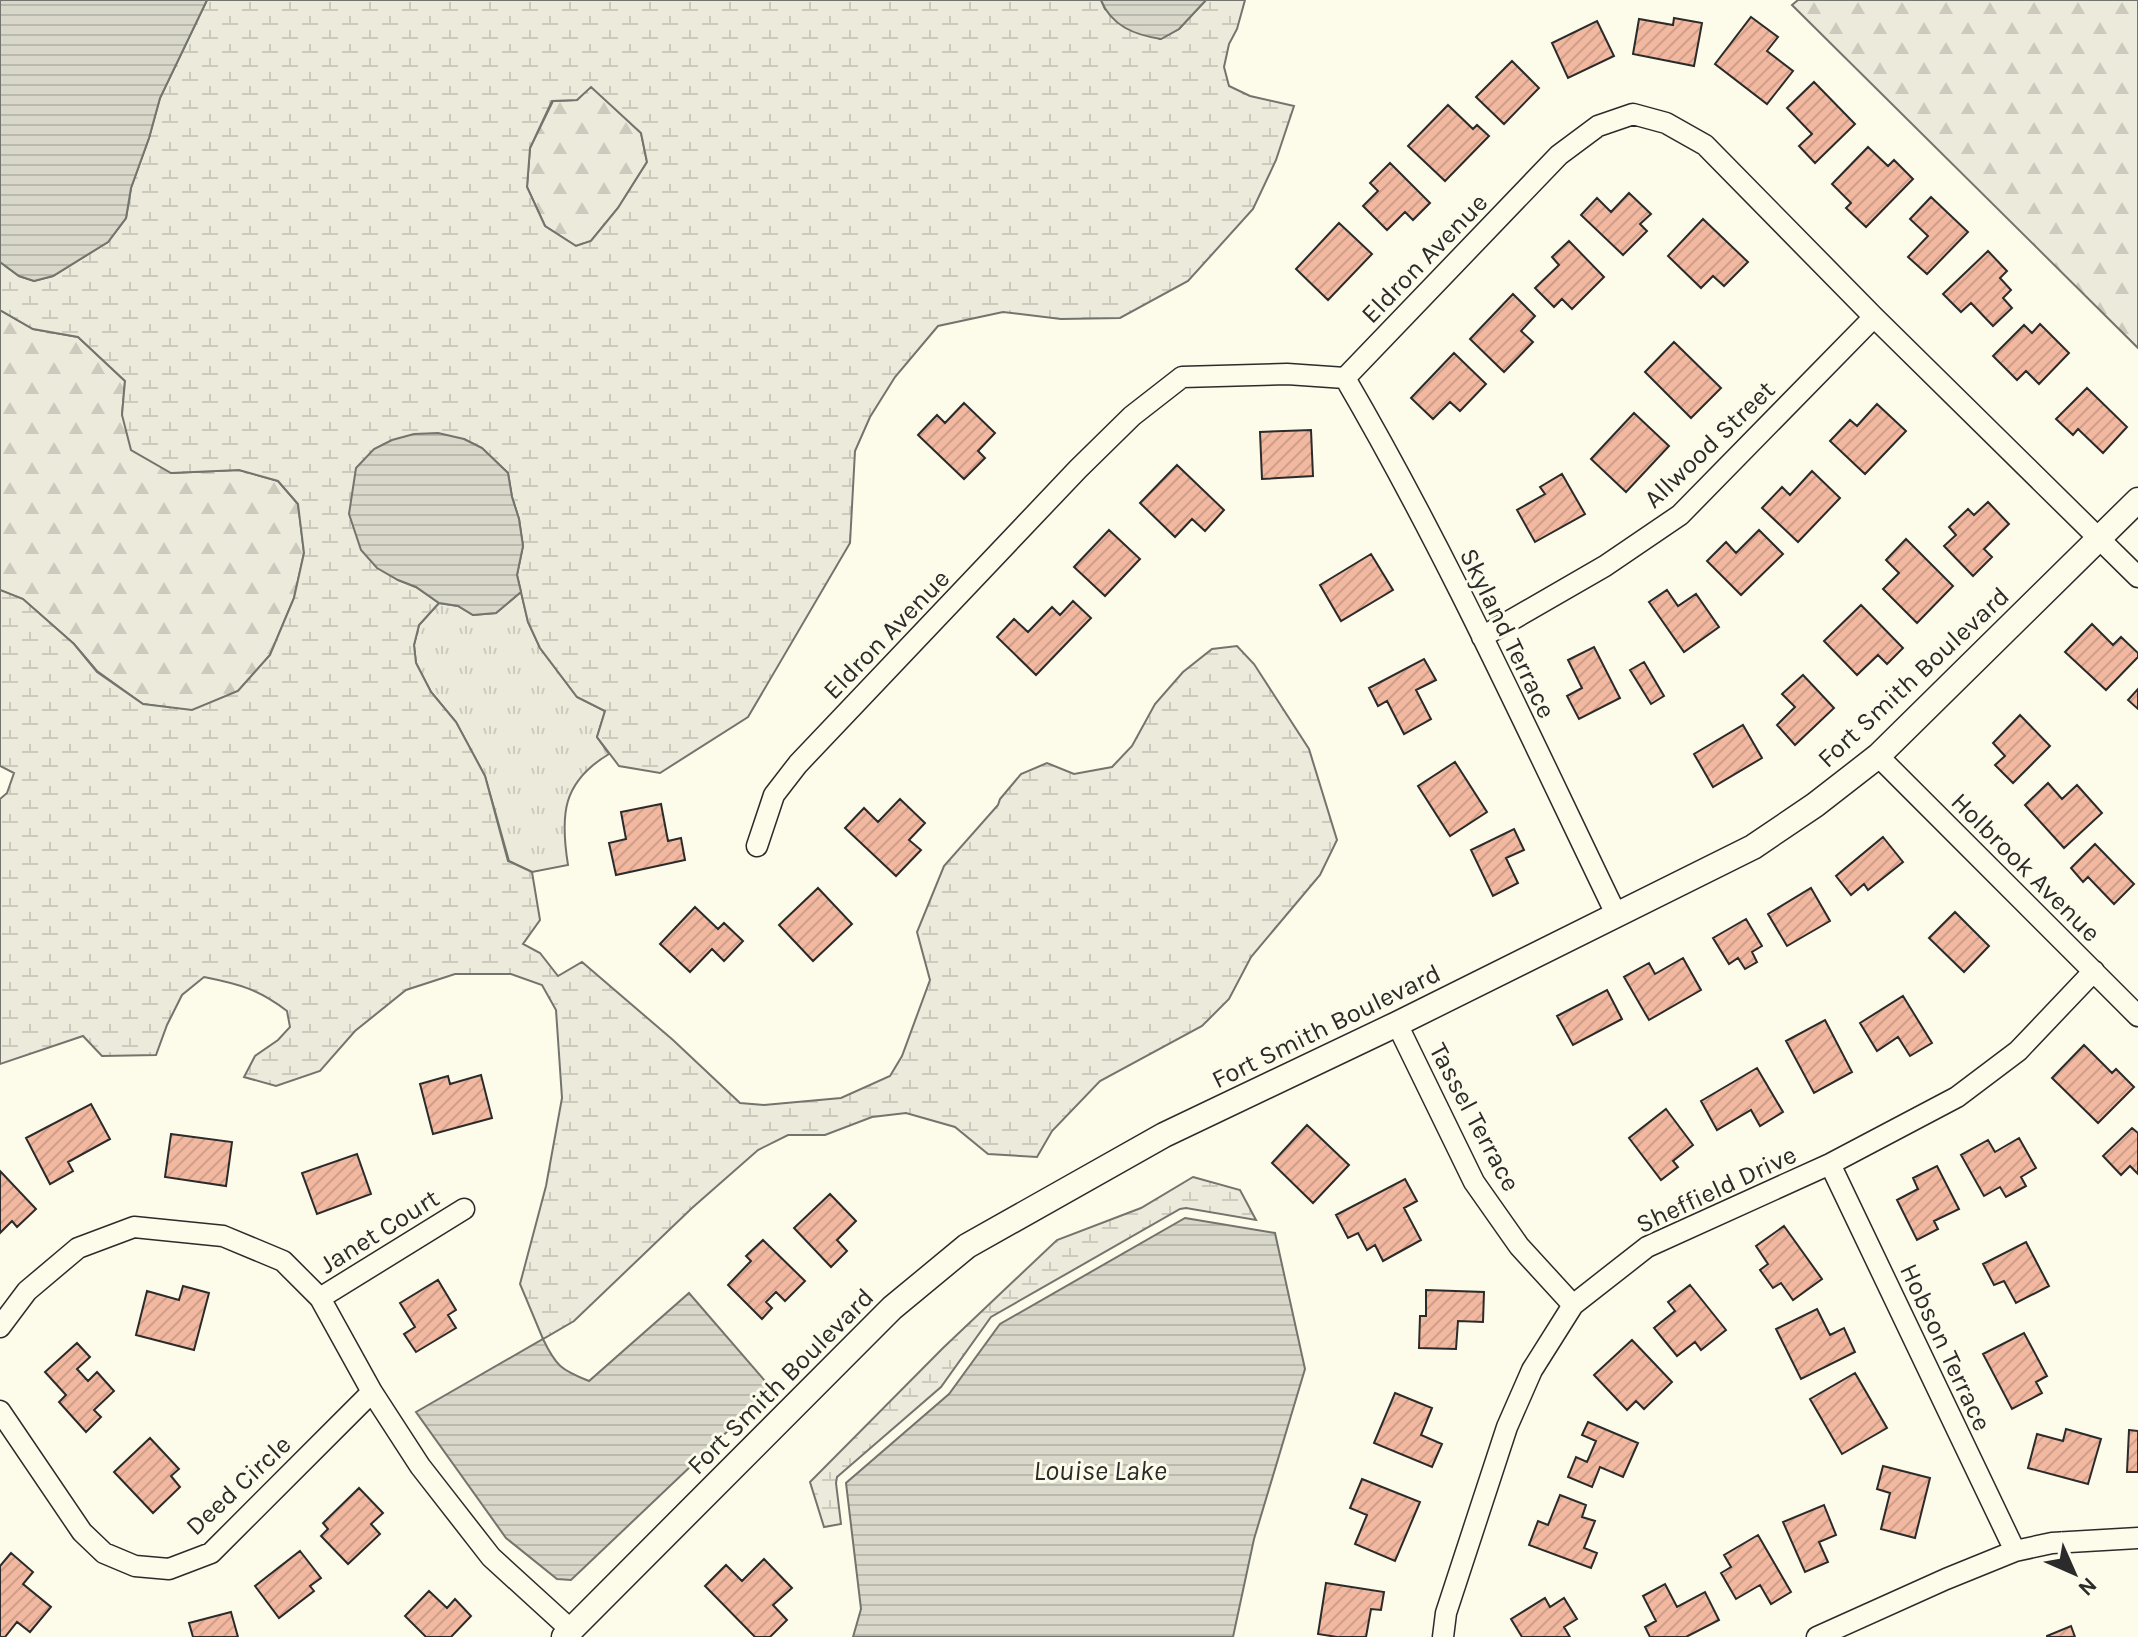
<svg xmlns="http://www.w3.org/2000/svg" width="2138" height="1637" viewBox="0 0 2138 1637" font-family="Karla,sans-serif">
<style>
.grass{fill:url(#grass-tufts);stroke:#74746e;stroke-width:2}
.forest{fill:url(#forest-firs);stroke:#74746e;stroke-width:2}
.wetland{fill:url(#wetland-marsh);stroke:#74746e;stroke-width:2;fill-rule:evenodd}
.water{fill:url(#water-rules);stroke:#74746e;stroke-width:2}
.building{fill:url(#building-hatch);stroke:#2b2b2b;stroke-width:2}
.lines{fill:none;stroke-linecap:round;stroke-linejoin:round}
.minor-casing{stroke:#2b2b2b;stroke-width:23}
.tertiary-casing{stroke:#2b2b2b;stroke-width:27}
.minor{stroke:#fdfbea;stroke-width:20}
.tertiary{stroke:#fdfbea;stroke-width:24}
.labels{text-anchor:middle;stroke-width:6;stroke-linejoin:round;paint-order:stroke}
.street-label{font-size:26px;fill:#2b2b2b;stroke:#fdfbea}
.water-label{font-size:28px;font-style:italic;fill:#2b2b2b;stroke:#fdfbea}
</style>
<defs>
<pattern id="grass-tufts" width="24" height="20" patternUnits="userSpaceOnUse" patternTransform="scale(2)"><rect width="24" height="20" fill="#ecebdb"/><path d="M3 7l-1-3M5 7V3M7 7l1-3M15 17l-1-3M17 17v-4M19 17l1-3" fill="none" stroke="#cbcabc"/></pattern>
<pattern id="forest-firs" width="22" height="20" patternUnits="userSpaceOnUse" patternTransform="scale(2)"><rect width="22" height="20" fill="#ecebdb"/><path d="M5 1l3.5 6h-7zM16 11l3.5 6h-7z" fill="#cbcabc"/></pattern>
<pattern id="wetland-marsh" width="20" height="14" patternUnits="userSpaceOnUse" patternTransform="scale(2)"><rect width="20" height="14" fill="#ecebdb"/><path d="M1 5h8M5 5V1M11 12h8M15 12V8" fill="none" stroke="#cbcabc"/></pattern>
<pattern id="water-rules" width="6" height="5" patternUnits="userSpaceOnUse" patternTransform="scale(2)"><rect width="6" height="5" fill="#d8d7c9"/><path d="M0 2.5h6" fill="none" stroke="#bab9ad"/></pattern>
<pattern id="building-hatch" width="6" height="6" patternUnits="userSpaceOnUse" patternTransform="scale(2)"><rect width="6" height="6" fill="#f2b8a0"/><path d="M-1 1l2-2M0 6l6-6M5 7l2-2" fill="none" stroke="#d09e8a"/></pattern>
</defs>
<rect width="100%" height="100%" fill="#fdfbea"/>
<path class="grass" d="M521,592L528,622L540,648L577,697L605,711L597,737L609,754C562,782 560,815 568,865L532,872L509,861L485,776L456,722L431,692L416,663L414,645L419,625L439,603L458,606L473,615L496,613Z"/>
<path class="forest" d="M1798,0H2138V348L1792,5Z
M591,86L641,133L647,162L618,208L591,241L576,246L545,226L527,187L530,148L553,101L577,100Z
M0,310L33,329L78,337L125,381L122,415L171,473L239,470L278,481L298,504L304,553L294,598L270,655L238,691L192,711L143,704L97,671L74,644L23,599L0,590Z"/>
<path class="wetland" d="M207,0H1101L1105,9L1160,39L1179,29L1206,0H1245L1237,29L1229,44L1224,67L1229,86L1250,96L1294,106L1276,160L1253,209L1188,281L1120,318L1061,319L1003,312L938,326L895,377L870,417L855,451L850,543L748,717L660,773L619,766L597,737L605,711L577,697L540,648L528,622L517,575L523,546L519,519L512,497L508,473L482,448L464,439L398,580L416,587L439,603L419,625L414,645L416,663L431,692L456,722L485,776L508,861L532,872L540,920L523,944L540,953L558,976L582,962L673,1040L740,1103L764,1105L841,1098L890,1076L902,1056L930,980L917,932L944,866L998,805L1000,799L1021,774L1047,763L1074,774L1112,767L1132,746L1155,704L1183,672L1212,649L1237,646L1254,664L1309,749L1337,840L1320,875L1251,957L1229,999L1202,1026L1100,1081L1052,1131L1037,1157L988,1154L955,1127L906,1113L872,1117L825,1135H788L758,1150L692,1208L574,1321L543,1339L520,1284L546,1186L562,1098L556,1010L542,985L511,974H455L406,990L355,1031L320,1071L276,1086L244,1077L255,1056L278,1040L290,1027L287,1011C258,989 239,984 204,977L182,995L167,1025L156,1055L102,1056L83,1036L0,1064V799L7,793L14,773L0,766V590L23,599L74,644L97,672L143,704L192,710L238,691L270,655L294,598L304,553L298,504L278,481L239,470L171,473L131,450L122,415L125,381L78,337L33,329L0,310V262L19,276L34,281L53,276L108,242L126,218L131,188L149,138L160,98ZM591,87L641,133L647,162L618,208L591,241L576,246L545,226L527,187L530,148L552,101L577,100Z
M1193,1177L1240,1190L1256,1220L1186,1208L1180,1209L991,1317L941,1387L837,1477L836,1483L841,1524L824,1527L810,1482L943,1348L1057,1240L1141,1208Z"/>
<path class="water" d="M0,0H207L160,98L149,138L131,188L126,218L108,242L53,276L34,281L19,276L0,262Z
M1101,0H1206L1179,29L1161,39C1135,35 1111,26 1101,0Z
M438,433L464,439L482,448L508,473L512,497L519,519L523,546L517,575L521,592L496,613L473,615L458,606L439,603L416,587L398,580L377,568L361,550L349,514L356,468L374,449L392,440L414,434Z
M1185,1218L1275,1233L1305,1369L1254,1539L1233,1637H853L861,1609L846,1483L949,1394L1000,1324Z
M689,1293L772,1389L571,1580L557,1579L506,1538L416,1412L543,1339C556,1366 561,1370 589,1381Z"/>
<path class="building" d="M1751,17L1778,37L1767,51L1793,71L1767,104L1715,64Z
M1674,18L1702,23L1694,66L1633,54L1639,19L1673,25Z
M1597,21L1614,56L1568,78L1552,43Z
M1512,61L1539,88L1504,124L1476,97Z
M1814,82L1855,124L1815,163L1799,146L1812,134L1787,108Z
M1448,105L1473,129L1477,125L1489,136L1445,181L1408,146Z
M1868,147L1888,166L1894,160L1913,179L1866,227L1846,208L1851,203L1832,184Z
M1390,163L1430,203L1413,220L1405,212L1387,230L1363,206L1378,191L1370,183Z
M1629,193L1651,214L1640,224L1647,231L1623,255L1581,215L1597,198L1611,212Z
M1931,197L1968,232L1927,274L1908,257L1928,236L1910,219Z
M1703,219L1748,262L1724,286L1713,276L1701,288L1668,256Z
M1339,223L1372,254L1328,300L1296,269Z
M1569,241L1604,277L1572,309L1562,299L1554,307L1535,288L1559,265L1552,257Z
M1988,251L2007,271L2000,278L2011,290L2003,298L2012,308L1993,326L1971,303L1961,312L1943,294Z
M1513,294L1535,316L1521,331L1533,342L1504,372L1470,339Z
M2040,324L2069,353L2039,384L2026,371L2017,380L1993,356L2024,325L2032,333Z
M1674,342L1721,388L1691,418L1645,372Z
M1454,353L1486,384L1460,411L1450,402L1433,419L1411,398Z
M2087,388L2127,427L2103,453L2078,429L2073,435L2056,419Z
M964,403L995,433L978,451L985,458L964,479L918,435L937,415L945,423Z
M1877,404L1906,431L1865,474L1830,441L1850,420L1857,426Z
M1634,413L1669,446L1626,492L1591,459Z
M1311,430L1313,476L1262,479L1260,432Z
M1177,465L1224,510L1205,531L1192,519L1175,537L1140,503Z
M1812,471L1840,498L1798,542L1762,508L1782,487L1790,495Z
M1562,474L1585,514L1535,542L1517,510L1545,494L1540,487Z
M1988,502L2009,524L1984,549L1992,557L1973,576L1944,546L1956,535L1949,527L1968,509L1974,515Z
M1109,530L1140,559L1105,596L1074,567Z
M1759,530L1783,554L1741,595L1707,561L1726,542L1736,553Z
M1906,539L1953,586L1917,623L1883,589L1899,573L1886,560Z
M1371,554L1393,590L1341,621L1320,585Z
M1667,590L1678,606L1696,594L1719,627L1684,652L1649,602Z
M1073,601L1091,618L1036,675L997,637L1014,619L1028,632L1052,607L1060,615Z
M1861,605L1903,648L1887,664L1878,655L1857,675L1824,641Z
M2092,624L2113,645L2121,637L2138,653V657L2106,690L2065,652Z
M1594,647L1620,698L1579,719L1567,696L1582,688L1568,660Z
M1424,659L1436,680L1416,690L1431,719L1404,734L1387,701L1378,706L1369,688Z
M1644,662L1664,696L1651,704L1630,670Z
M1803,675L1834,708L1795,745L1777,725L1795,707L1782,694Z
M2138,689V709L2128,700Z
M2020,715L2050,746L2013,783L1995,765L2005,756L1993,743Z
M1743,725L1762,758L1713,787L1694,754Z
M1455,762L1487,812L1450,836L1418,786Z
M2048,783L2062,799L2077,785L2102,813L2064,848L2025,805Z
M900,799L925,823L909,840L921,850L896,876L845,828L864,808L878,822Z
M661,804L668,841L681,838L685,860L616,875L609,843L626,839L621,812Z
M1514,829L1524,850L1506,858L1518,883L1493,896L1471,850Z
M1883,837L1903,862L1868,890L1864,884L1851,895L1836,876Z
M2095,844L2134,884L2114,904L2088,877L2083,882L2071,868Z
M818,888L852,924L813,961L779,925Z
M1811,888L1830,921L1787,946L1768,914Z
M695,907L718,929L724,923L743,941L724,961L712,949L690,972L660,944Z
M1955,912L1989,946L1964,972L1929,938Z
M1746,919L1762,946L1752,952L1757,962L1745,969L1738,958L1729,964L1713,938Z
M1683,958L1701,990L1649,1020L1624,977L1649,963L1655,974Z
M1607,990L1622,1019L1573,1045L1557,1016Z
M1903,996L1932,1043L1910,1056L1898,1037L1877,1051L1860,1023Z
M1825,1020L1852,1072L1814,1093L1786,1041Z
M2084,1045L2112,1073L2116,1069L2134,1087L2098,1123L2052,1078Z
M1757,1068L1783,1112L1760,1126L1751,1110L1717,1130L1701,1101Z
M481,1075L492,1118L433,1134L420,1084L448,1076L450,1084Z
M91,1104L110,1139L68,1162L73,1171L50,1184L26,1138Z
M1666,1109L1693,1145L1673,1161L1678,1167L1661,1180L1629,1138Z
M1307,1125L1349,1165L1313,1203L1272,1163Z
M2132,1128L2138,1133V1174L2130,1166L2121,1175L2103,1156Z
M171,1134L232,1142L226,1186L165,1177Z
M2019,1138L2036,1168L2021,1177L2026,1186L2006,1197L2000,1187L1984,1196L1961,1155L1988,1140L1995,1152Z
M357,1154L371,1194L317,1214L302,1173Z
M1937,1166L1959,1209L1934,1221L1938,1229L1917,1240L1897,1200L1918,1189L1913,1178Z
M0,1171L36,1209L17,1227L12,1221L0,1233Z
M1405,1179L1417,1201L1404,1208L1421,1240L1383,1261L1375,1245L1367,1250L1358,1233L1348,1238L1336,1215Z
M830,1194L856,1221L837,1240L847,1251L831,1267L794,1228Z
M1784,1226L1822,1279L1793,1300L1781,1283L1773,1288L1760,1270L1768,1264L1756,1246Z
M763,1240L805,1281L785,1301L776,1292L766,1302L772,1308L762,1319L728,1285L751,1261L746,1256Z
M2026,1242L2049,1286L2016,1303L2004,1281L1994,1285L1983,1264Z
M438,1280L456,1310L448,1315L456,1328L416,1352L404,1334L415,1327L400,1303Z
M1690,1285L1726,1330L1701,1350L1695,1342L1677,1356L1654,1328L1675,1311L1668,1302Z
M183,1286L209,1293L194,1350L136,1335L147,1291L179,1300Z
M1426,1290L1484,1292L1483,1322L1458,1321L1456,1349L1419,1348L1420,1316H1426Z
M1817,1309L1830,1335L1844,1328L1855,1352L1801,1379L1776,1329Z
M2024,1333L2047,1376L2036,1382L2042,1393L2012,1409L1983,1354Z
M1632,1340L1672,1382L1644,1409L1636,1401L1627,1410L1594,1375Z
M77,1343L90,1357L77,1369L88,1381L97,1372L114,1391L94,1410L101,1417L86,1432L59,1402L66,1395L45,1372Z
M1855,1373L1887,1428L1842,1454L1810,1399Z
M1395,1393L1432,1408L1421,1435L1442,1444L1432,1467L1374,1443Z
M1588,1422L1638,1443L1623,1477L1600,1467L1592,1487L1568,1477L1576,1457L1587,1462L1596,1441L1582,1435Z
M2066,1429L2101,1439L2088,1484L2028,1468L2037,1434L2063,1441Z
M2129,1430L2138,1431V1472H2127Z
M150,1438L179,1469L171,1476L180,1487L153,1513L114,1472Z
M1883,1466L1930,1478L1915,1538L1881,1529L1890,1493L1877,1489Z
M1362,1479L1420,1502L1395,1561L1355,1544L1367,1515L1350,1508Z
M359,1488L383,1513L371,1524L380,1534L348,1564L321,1536L328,1529L323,1523Z
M1560,1495L1586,1505L1582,1517L1595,1521L1584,1548L1597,1553L1591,1568L1529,1545L1538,1521L1548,1525Z
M1824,1505L1836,1535L1819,1542L1828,1562L1805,1572L1783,1522Z
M1758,1535L1791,1592L1771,1604L1760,1585L1736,1599L1721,1573L1731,1567L1724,1555Z
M300,1551L321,1578L310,1586L314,1591L279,1618L255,1586Z
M11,1553L33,1572L23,1584L51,1607L30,1632L17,1622L5,1637H0V1566Z
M764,1559L792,1588L773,1605L787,1620L770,1637H755L705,1586L726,1565L742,1581Z
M1326,1583L1384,1592L1381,1610L1371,1609L1366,1637H1337L1318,1634Z
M1665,1584L1677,1607L1705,1592L1719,1620L1686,1637H1650L1645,1627L1656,1621L1643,1596Z
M429,1591L447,1608L455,1599L471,1616L451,1637H426L405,1616Z
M1545,1598L1550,1607L1564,1598L1577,1619L1564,1627L1570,1637H1522L1511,1619Z
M231,1612L238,1637H193L189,1623Z
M2071,1626L2075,1637H2047V1636Z"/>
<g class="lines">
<g class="minor-casing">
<path id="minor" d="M1345,378C1446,551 1529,734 1616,914
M1482,637L1605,566L1680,515L1874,317
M1878,756L2138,1016
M757,846L774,795L798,764L1078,469L1132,416L1182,377L1287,374L1345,378L1559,155L1598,126L1633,114L1666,123L1705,145L1874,317L2138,577
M1397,1024L1474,1182L1519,1246L1573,1305
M1830,1164L2015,1551
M320,1298L464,1209
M0,1327L27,1291L78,1248L134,1227L223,1236L283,1261L320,1298L372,1392L420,1466L491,1557L571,1630
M0,1411L82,1532L104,1553L135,1566L169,1569L211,1553L372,1392
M1443,1637L1446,1613L1507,1427L1532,1370L1573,1305L1647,1247L1830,1164L1957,1097L2018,1051L2094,971
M1817,1637L1946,1579L2015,1551L2052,1543L2138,1538"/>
</g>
<g class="tertiary-casing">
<path id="tertiary" d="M564,1637L892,1308L967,1246L1164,1135L1397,1024L1753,847L1815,805L1878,756L2138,500"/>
</g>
<use href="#minor" class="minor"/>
<use href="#tertiary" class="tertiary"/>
</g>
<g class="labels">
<g class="street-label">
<text transform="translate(1424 258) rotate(-46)" y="9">Eldron Avenue</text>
<text transform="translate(1709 444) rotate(-44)" y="9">Allwood Street</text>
<text transform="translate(1508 633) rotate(64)" y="9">Skyland Terrace</text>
<text transform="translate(886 634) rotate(-46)" y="9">Eldron Avenue</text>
<text transform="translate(1913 677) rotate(-43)" y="9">Fort Smith Boulevard</text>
<text transform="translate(2026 867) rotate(45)" y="9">Holbrook Avenue</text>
<text transform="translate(1326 1026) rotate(-26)" y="9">Fort Smith Boulevard</text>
<text transform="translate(1475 1117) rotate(62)" y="9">Tassel Terrace</text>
<text transform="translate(1716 1189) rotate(-25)" y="9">Sheffield Drive</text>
<text transform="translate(379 1231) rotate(-32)" y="9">Janet Court</text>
<text transform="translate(1946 1347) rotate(65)" y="9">Hobson Terrace</text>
<text transform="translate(780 1381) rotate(-45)" y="9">Fort Smith Boulevard</text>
<text transform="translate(238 1485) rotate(-43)" y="9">Deed Circle</text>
</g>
<g class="water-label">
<text x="1100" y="1480">Louise Lake</text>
</g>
</g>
<g transform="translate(2074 1573) rotate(135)" stroke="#fdfbea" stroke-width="6" paint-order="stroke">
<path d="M0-6L14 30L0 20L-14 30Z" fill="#2b2b2b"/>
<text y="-12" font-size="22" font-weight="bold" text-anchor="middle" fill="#2b2b2b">N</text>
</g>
</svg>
